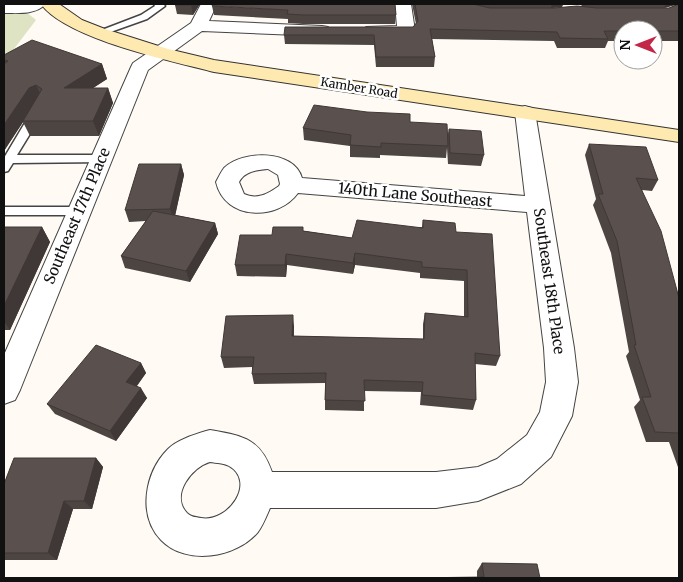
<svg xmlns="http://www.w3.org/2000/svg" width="683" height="582" viewBox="0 0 683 582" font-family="Merriweather,serif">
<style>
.cemetery{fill:#dee3c4}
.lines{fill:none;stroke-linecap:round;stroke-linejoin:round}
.lane-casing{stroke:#444;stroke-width:3}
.street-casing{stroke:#444;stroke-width:2}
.secondary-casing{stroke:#333;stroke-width:2}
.lane{fill:#fff;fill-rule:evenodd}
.street{fill:#fff;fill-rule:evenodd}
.secondary{fill:#fee9b0;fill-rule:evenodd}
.wall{fill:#4d4542;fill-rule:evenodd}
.shaded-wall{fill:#3f3836}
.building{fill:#5a504d;stroke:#3f3836}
.labels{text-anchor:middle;stroke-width:5;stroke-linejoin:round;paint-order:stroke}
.far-street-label{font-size:12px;fill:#111;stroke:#fff}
.street-label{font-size:15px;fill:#111;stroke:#fff}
</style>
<rect width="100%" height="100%" fill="#fffbf4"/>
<path class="cemetery" d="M4,4H16L36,20L4,62Z"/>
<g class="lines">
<g class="lane-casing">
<path id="lane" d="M154,4H163L165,6L147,19L102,35H96L94,33L141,15L155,6Z
M38,108L44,111L17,155H101L107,159L105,162L13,163L8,171L4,172V158L32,111Z
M4,207H79L84,208L86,211L84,214L79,215H4Z"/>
</g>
<g class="street-casing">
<path id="street" d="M4,4H45C37,15 16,13 4,13Z
M201,4H217L209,21L322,26L328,27L331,31L328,35L322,36L202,31L148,70L20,390L15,400L4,404V355L131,67L133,63L191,23Z
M395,4H411L415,31L412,35H366L363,31L366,27L397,26Z
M525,106L532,108L535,112L574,348L578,382L572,416L551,457L521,484L478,501L436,508H270C267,515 263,525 258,532C236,558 186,566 161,540C137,515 145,472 168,449C177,440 193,435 206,431L210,430C243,436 260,438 272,472H436L478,467L497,459L527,435L540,412L546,382L544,348L527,212L298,193C278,221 225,221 216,182C218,178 221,172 224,168C242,150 294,149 302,178L525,196L515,112L518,108ZM268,169L278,175L280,184L279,186C268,194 257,200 244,194L239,182C245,171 257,170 268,169ZM210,462C216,463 224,463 229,466C257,482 228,523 201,518C195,517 191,517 187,513C170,495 192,467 210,462Z"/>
</g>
<g class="secondary-casing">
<path id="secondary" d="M41,4H59L82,20L105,29L168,49L214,60L679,130V142L214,72C172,61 66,39 41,4Z"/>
</g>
<use href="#lane" class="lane"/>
<use href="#street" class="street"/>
<use href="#secondary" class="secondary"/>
</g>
<path class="wall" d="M175,4H200L193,15L177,14L175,5Z
M412,4H563L562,7L551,8H490H554L582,6L580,4H679V41H653V30H623V41H608L605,48H557L554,41L432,39L435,57L434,67H376L374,45L285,44L284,35L413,27L416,24ZM675,5L669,8H664Z
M212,6L396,15L395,24H303L288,23V19L214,15Z
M4,55L102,64L107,79L93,88H108L113,103L99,136H30L23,122L4,151Z
M410,122L447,138L449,129L484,155L481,166L448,164L447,148L446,158L380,155V158L350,157V146L304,140L303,128Z
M589,144L658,180L652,191L642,190L679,298V470L669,442H646L634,407L640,400L626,356L629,352L611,253L593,205L596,199L585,155Z
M181,164L184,175L175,215L215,223L218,234L190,282L125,268L121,256L146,221L129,222L125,210Z
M423,220L456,232L500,356L496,366L475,364L476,400L473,410L420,405L421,392L364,391V411L325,410V383L254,384L252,374V367L224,368L221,357L294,326V336L423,339V324L425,313L464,317V281L420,278V273L355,265L353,274L287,265L286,277L237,276L235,265L272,235L304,231L352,238L422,227Z
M4,227H42L50,242L10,330H4Z
M141,363L146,373L137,386L147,398L116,441L55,414L47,404Z
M96,458L103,467L92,509H73L57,560H4V484Z
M482,563L540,578L477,577V571Z"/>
<path class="shaded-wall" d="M192,4H200L193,15L191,5Z
M552,4H563L562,7L551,8Z
M666,4H675V5L664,8Z
M102,64L107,79L70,103L64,88Z
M36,85L43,99L36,102L4,151V125L29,88Z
M108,88L113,103L99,136L93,121Z
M181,164L184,175L174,221L170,209Z
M215,223L218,234L190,282L186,271Z
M42,227L50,242L10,330L4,321V306Z
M355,253V265L353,274V263Z
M286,254L287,265L286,277L285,265Z
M293,315L294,326L293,347L292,336Z
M141,363L146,373L132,392L126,382Z
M141,388L147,398L116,441L110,431Z
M96,458L103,467L92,509L84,501Z
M64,501L73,509L57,560L48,553Z"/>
<path class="building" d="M175,4H192L191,5H175Z
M213,4H395L396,15H303L287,14L288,10L212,6Z
M415,4H473L490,8H554L577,6L597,8H669L679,4V31H653V30H623V31H604L608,39L560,38L557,32L430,29L435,57H376L374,35H284L285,27H413L418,21Z
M32,40L102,64L64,88H108L93,121H23L42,89L36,85L29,88L4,125V64L8,61L4,60V55Z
M314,105L367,112L410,114V122L447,124L448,146L381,143V147L350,145L351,135L303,128Z
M449,129L481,131L484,155L450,153Z
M589,144L646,147L658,180L636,178L661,231L679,298V435L678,433L655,432L642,397H651L634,345H636L617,241L598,194H603Z
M139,164H181L170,209L125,210Z
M153,211L215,223L186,271L121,256Z
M357,220L423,228V220L455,223L456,232L492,234L500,356L475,353L476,400L422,395L423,382L364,380L365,401L325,400L326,373L252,374L254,357H221L226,316L293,315L292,336L424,339L425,313L468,317L467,270L422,267V262L355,253L353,263L286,254L285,265H235L240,235H272L273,227H303V231L352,238Z
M4,227H42L4,306Z
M96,345L141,363L126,382L141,388L110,431L47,404Z
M14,458H96L84,501H64L48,553H4V484Z
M482,563L537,564L540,578H410L484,577Z"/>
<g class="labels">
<g class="far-street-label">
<text transform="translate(359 88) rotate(9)" y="4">Kamber Road</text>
</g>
<g class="street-label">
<text transform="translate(415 195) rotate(5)" y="5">140th Lane Southeast</text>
<text transform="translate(77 216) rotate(-67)" y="5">Southeast 17th Place</text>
<text transform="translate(549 281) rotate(82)" y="5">Southeast 18th Place</text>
</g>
</g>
<rect width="683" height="582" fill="none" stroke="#111111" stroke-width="10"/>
<g transform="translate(638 45) rotate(270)"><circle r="24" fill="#ffffff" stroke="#a0a0a0"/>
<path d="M0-4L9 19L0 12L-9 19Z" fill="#c22748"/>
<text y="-8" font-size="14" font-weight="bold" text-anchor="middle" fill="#111111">N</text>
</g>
</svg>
